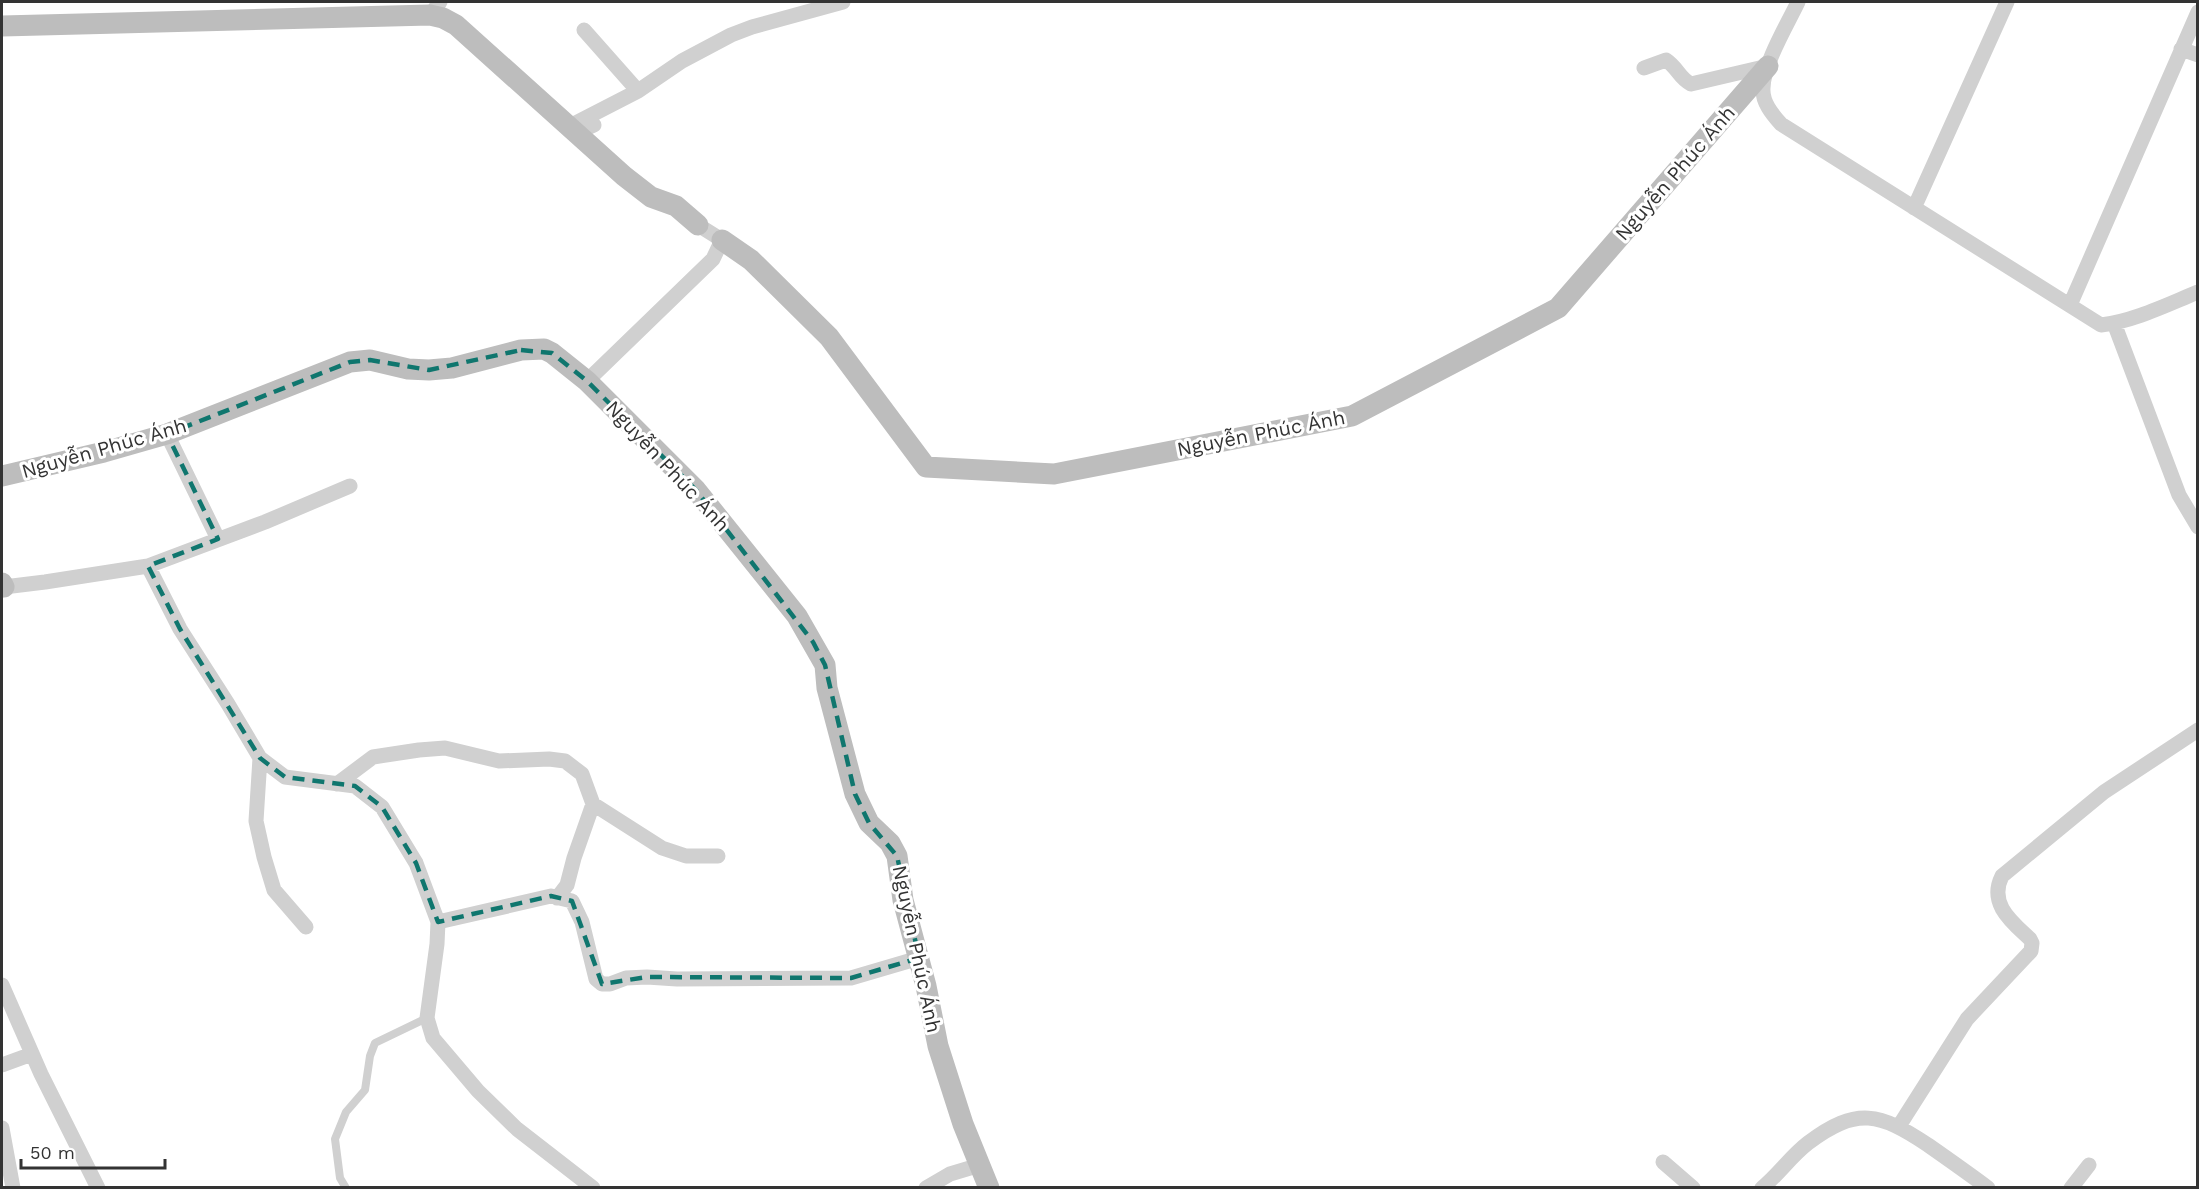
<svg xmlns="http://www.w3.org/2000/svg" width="2199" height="1189" viewBox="0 0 2199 1189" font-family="'Work Sans',sans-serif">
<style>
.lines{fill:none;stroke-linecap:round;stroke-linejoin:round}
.lane{stroke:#d0d0d0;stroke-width:8}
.street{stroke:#d0d0d0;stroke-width:15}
.secondary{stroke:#bdbdbd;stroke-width:21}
.marked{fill:none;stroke:#0f766e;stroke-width:4.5;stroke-dasharray:12 8;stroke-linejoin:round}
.labels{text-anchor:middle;stroke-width:6;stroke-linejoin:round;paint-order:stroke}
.street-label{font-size:20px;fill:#333;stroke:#fff}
</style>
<rect width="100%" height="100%" fill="#fff"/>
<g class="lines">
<path class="lane" d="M346,1188L340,1178L335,1139L346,1112L365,1090L370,1056L375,1043L427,1018"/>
<path class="street" d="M1798,2C1788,23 1763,65 1763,88C1762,102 1772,114 1781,124L2101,325C2134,321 2166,305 2198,292
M430,15L440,2
M584,30L638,91
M2181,49L2198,55
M1644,68L1666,60C1678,68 1679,78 1691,84L1768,66
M594,125L583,130L570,126Z
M570,126L638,91L682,61L731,35L752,27L843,2
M1914,208L2007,2
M2070,305L2198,12
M2114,323L2179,495L2198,527
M587,381L713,259L722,240L698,225
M167,434L218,539
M148,566L180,629L228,704L260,758L285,777L355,786L382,807L416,863L438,922L437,944L427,1018L433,1038L478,1091L517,1129L593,1188
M2,590L4,587L45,582L148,566L265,522L350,486
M260,758L256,821L264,857L274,890L306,927
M337,784L373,757L419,750L445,748L499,761L549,759L565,761L582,774L593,804L662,848L686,856H718
M557,898L567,885L574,858L593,804
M438,922L551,896L572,901L582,922L596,979L602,984H610L626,978L647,977L677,979L851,978L919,958
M2,985L41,1074L98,1188
M2,1065L32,1054
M1899,1126L1967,1019L2031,951L2032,943L2030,939C2012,922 1988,904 2002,876L2104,792L2198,730
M2,1128L13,1188
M1663,1162L1693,1188
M926,1188L950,1174L980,1165
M1762,1188C1779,1174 1791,1156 1808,1143C1857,1106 1880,1113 1928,1145C1948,1159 1968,1173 1988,1188
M2071,1188L2089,1165"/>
<path class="secondary" d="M2,26L430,15L443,18L456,25L624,176L651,197L676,206L698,225
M722,240L751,260L829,337L926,467L1054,474L1352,416L1558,308L1768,66
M2,476L104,452L167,434L350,362L370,360L408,369L429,370L452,368L521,350L544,349L552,353L587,381L696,490L797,616L825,665L827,688L855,794L869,823L890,843L897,856L903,900L926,986L938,1046L963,1124L989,1188
M2,583L4,587"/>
</g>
<path class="marked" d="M521,350L552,353L587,381L696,490L813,642L825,665L855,794L869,823L897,856L919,958L851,978L647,977L602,984L572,901L551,896L438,922L416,863L382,807L355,786L285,777L260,758L180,629L148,566L218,539L167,434L350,362L370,360L429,370Z"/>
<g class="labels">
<g class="street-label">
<text transform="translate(1675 173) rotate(-49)" y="7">Nguyễn Phúc Ánh</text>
<text transform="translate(1261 433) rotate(-11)" y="7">Nguyễn Phúc Ánh</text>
<text transform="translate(104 448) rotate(-16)" y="7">Nguyễn Phúc Ánh</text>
<text transform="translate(668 466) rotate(47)" y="7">Nguyễn Phúc Ánh</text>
<text transform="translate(917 949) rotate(78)" y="7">Nguyễn Phúc Ánh</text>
</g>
</g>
<rect width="2199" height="1189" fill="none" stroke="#333333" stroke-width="6"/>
<path d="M21 1159v9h144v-9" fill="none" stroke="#333333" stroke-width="3"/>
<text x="30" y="1159" font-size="18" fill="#333333" stroke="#ffffff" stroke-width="4.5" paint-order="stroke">50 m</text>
</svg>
